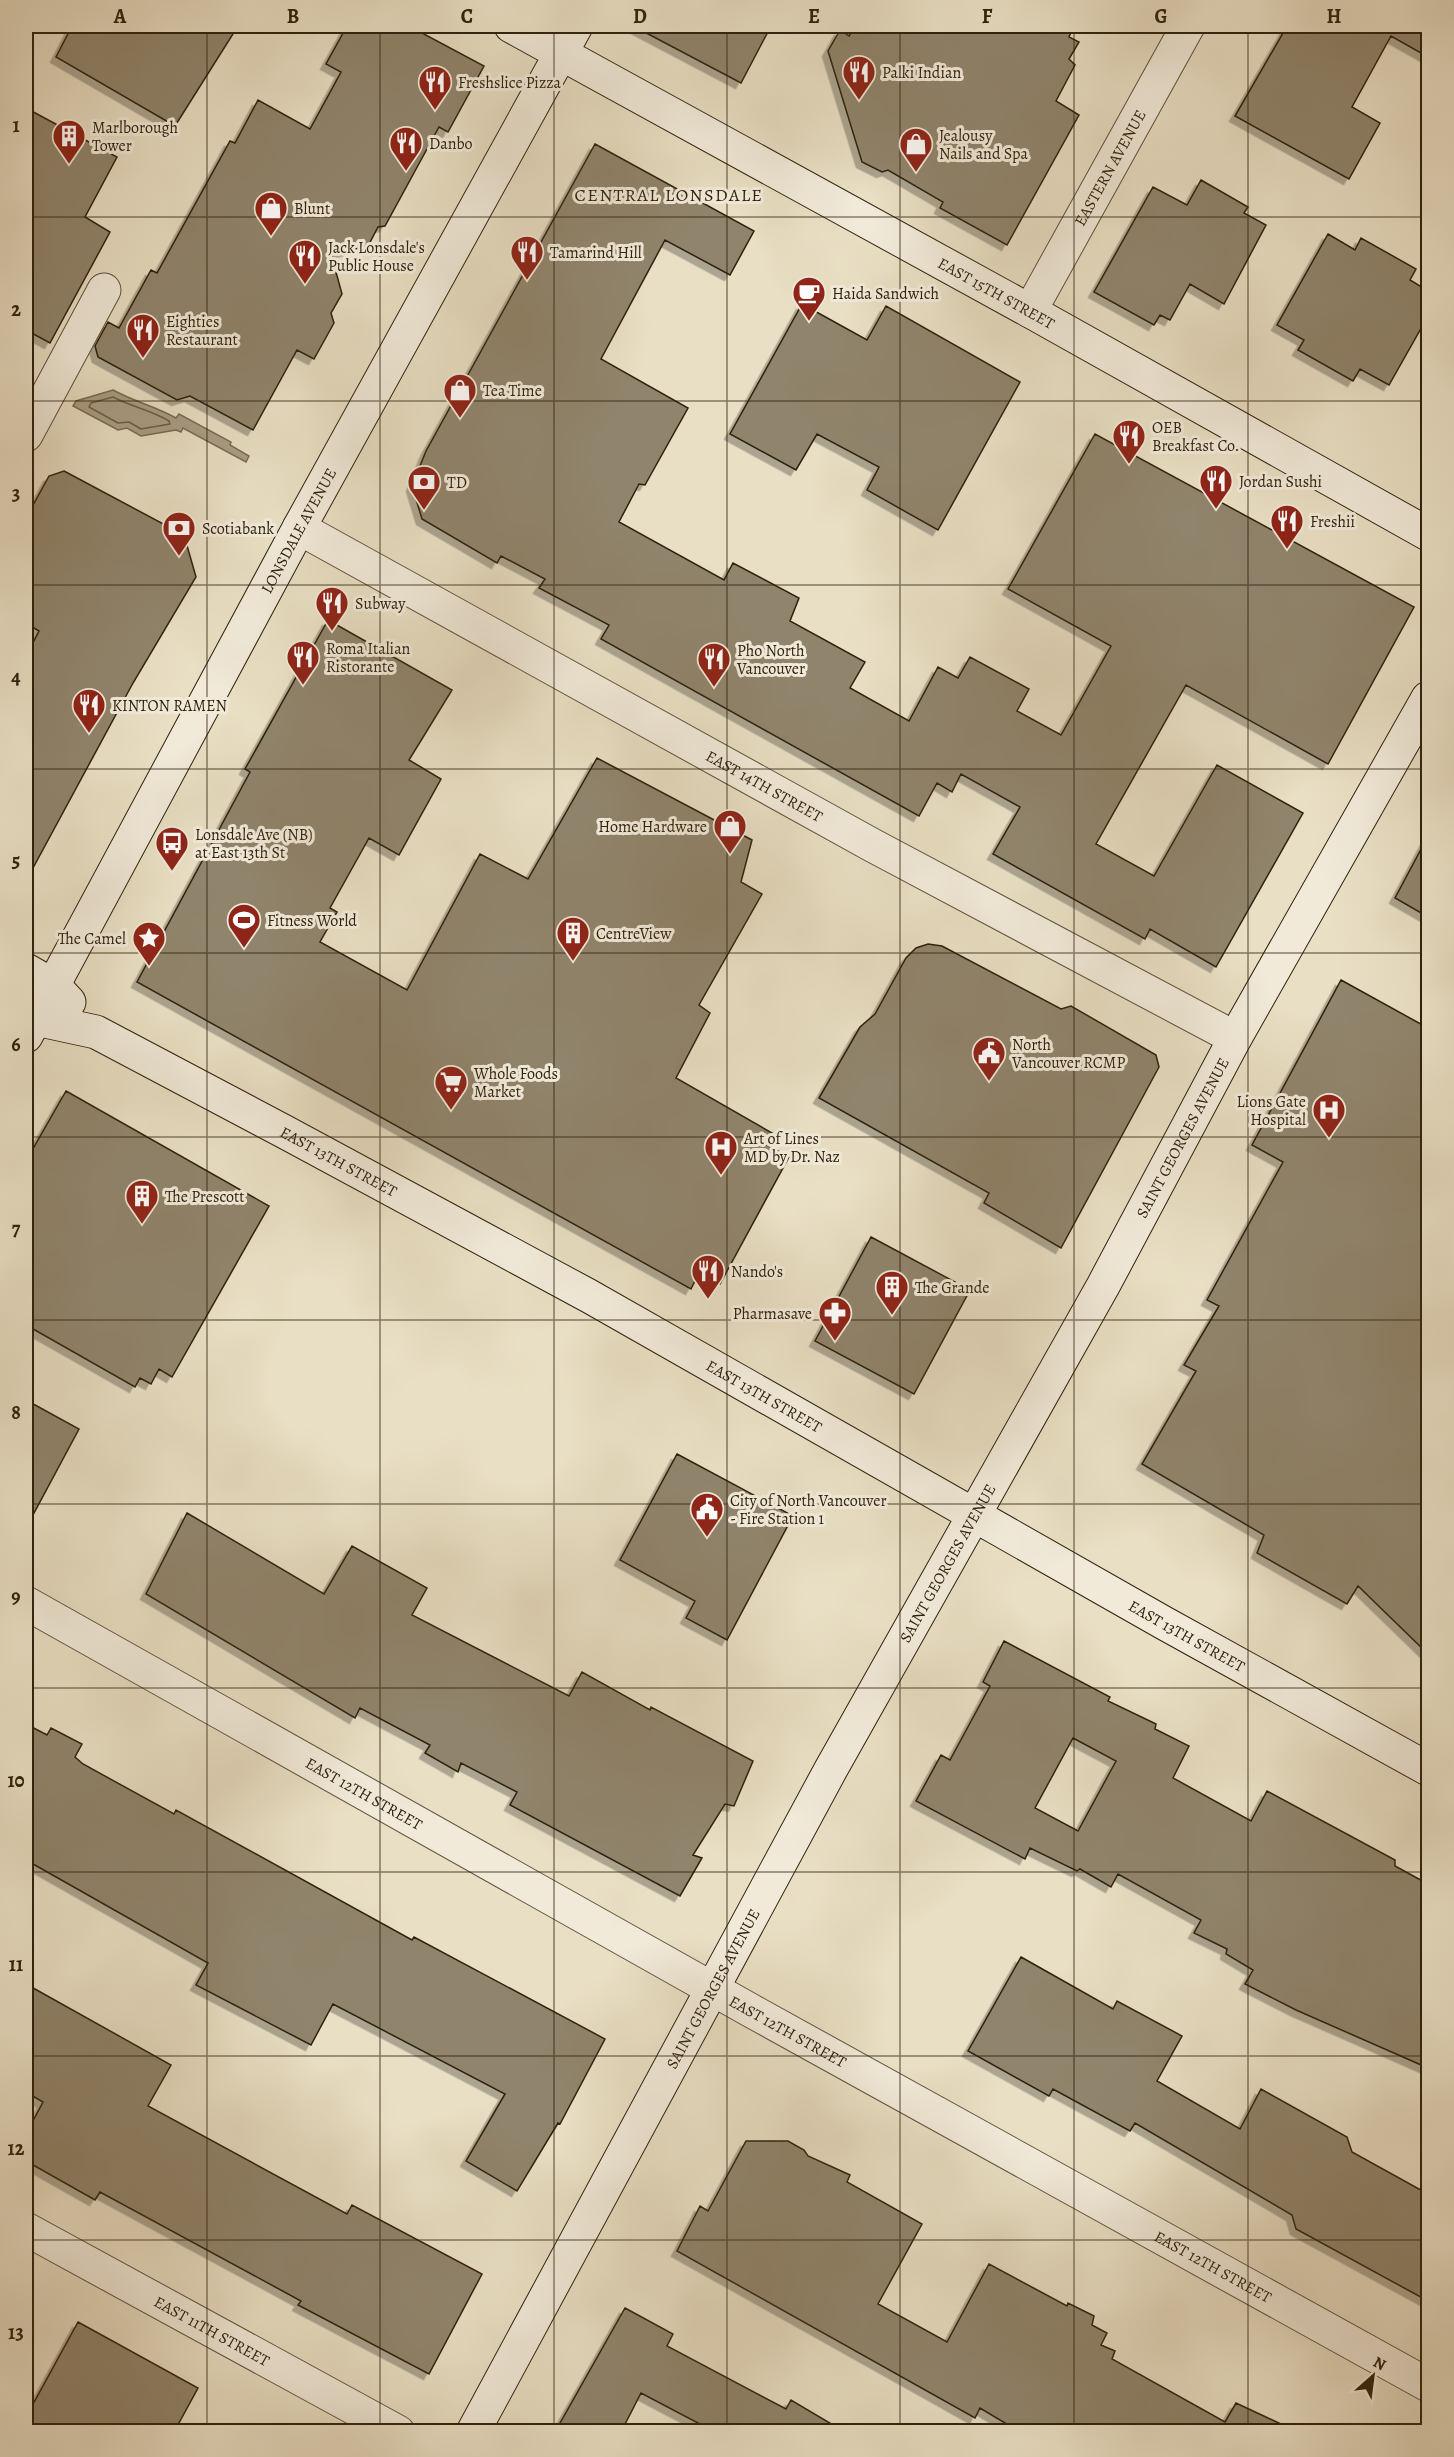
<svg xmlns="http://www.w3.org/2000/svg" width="1454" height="2457" viewBox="0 0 1454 2457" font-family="Alegreya,serif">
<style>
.water{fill:#aa9e86;stroke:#796c56;stroke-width:1.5}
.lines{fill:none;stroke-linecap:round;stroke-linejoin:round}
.shore{stroke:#6c604a;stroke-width:1.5}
.building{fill:#90846c;stroke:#2f210d;stroke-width:1.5;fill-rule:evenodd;filter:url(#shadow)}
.street-casing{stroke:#5e503b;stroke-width:35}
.secondary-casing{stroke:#2f210d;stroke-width:35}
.street{stroke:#f1ead9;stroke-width:33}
.secondary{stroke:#f1ead9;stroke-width:33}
.grid{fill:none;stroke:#2f210d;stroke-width:1.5;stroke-opacity:0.55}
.labels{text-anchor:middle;stroke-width:6;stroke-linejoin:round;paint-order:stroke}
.poi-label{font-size:16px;fill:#2f210d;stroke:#f1ead9;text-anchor:start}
.street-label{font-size:16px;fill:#2f210d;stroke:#f1ead9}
.neighbourhood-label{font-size:18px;letter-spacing:1.5px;fill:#2f210d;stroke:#f1ead9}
.neatline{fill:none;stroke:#2f210d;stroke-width:2}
.grid-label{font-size:20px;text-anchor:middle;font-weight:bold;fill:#2f210d}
</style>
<defs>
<filter id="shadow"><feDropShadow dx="-5.5" dy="5.5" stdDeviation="0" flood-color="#0004"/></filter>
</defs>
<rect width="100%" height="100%" fill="#e9dfc4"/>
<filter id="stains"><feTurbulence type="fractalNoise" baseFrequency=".00333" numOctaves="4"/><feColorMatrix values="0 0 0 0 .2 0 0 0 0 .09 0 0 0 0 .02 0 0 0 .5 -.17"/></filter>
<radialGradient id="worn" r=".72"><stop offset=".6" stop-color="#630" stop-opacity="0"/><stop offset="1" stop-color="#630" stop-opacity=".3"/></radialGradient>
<path class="water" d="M113,390C135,402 155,406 176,418L179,414L231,442L230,445L249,456L246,462L183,428L181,432L176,430L141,436L127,428L118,430L73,406L76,401Z"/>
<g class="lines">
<path class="shore" d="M113,397C132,407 151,410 169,421L170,424L141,429L129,422L118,423L89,407L91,403Z"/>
</g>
<path class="building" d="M72,26H238L175,126L56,57Z
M347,26H409L484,66L448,132L439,127L385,226L378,227L368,246L331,254L342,294L331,313L334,323L314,359L297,350L253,430L190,396L177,400L98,357L95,346L108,322L119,328L151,270L157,273L230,141L235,143L258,100L310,129L341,72L326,64Z
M633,26H771L741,83Z
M855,26H1074L1069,37L1079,42L1069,59L1075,65L1056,101L1079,115L1007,245L940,208L943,202L888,170L882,172L862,162L828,51L840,30L849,36Z
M1287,26H1428V57L1391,36L1352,107L1380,123L1349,179L1235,116Z
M26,108L117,157L85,217L110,232L50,343L26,330Z
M595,144L754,231L730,275L665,240L601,359L688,408L645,485L639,484L619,522L724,580L733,563L799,598L790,621L865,662L850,688L909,721L938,667L958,678L970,657L1029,689L1017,711L1061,735L1111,646L1008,589L1095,434L1414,607L1328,764L1186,685L1096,844L1154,876L1217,765L1303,813L1216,967L1150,929L1145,939L993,854L1020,807L961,774L952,792L937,783L919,816L601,639L609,625L539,588L545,579L501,556L497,563L422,519L412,486L426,451Z
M1201,180L1248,207L1244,213L1266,225L1224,304L1190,284L1170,320L1160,315L1154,325L1094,292L1153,187L1187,205Z
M1328,234L1355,250L1361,238L1416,269L1410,280L1428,291V316L1389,385L1360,369L1353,381L1298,350L1304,340L1277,325Z
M802,304L867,340L886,306L1020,382L938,530L867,490L879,467L817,434L796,470L730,434Z
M64,471L184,535L196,577L133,683L26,881V656L39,631L26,623V518L49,476Z
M328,620L452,690L409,760L441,779L399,855L369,838L330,908L337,912L320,942L407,990L480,854L528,879L597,758L752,840L741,882L762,894L699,1005L710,1013L676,1078L772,1133L765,1144L789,1157L720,1284L699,1273L691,1289L137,982L250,772L245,769Z
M1428,836V917L1395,898Z
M928,944L942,946L1061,1009L1071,1006L1156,1055L1159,1067L1061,1248L984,1203L989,1193L819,1098L860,1027L875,1014L906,958L916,948Z
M1341,980L1428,1028V1654L1358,1586L1347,1604L1257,1553L1264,1535L1142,1464L1196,1371L1184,1365L1219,1306L1207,1300L1283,1162L1252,1145Z
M66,1091L269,1206L172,1377L159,1369L151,1384L140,1378L135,1387L26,1325V1161Z
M871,1237L970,1290L914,1394L815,1341Z
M26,1400L79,1429L26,1528Z
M677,1454L793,1516L727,1640L686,1618L695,1601L620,1560Z
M187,1513L324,1594L352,1546L427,1588L412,1615L569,1696L582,1672L650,1710L651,1707L753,1761L734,1806L725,1804L693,1855L702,1858L680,1896L510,1805L517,1792L461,1763L458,1772L425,1753L430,1745L360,1708L355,1718L146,1594Z
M1004,1641L1110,1697L1108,1701L1156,1724L1155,1729L1189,1746L1173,1778L1251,1821L1267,1791L1395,1860V1866L1428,1884V2068L1296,2010L1245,1984L1253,1970L1226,1954L1227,1949L1194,1933L1201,1920L1118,1874L1111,1887L1080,1869L1077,1871L1030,1848L1025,1859L916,1801L941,1755L950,1760L990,1686L983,1682ZM1073,1738L1116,1761L1078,1831L1035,1808Z
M26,1724L47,1735L51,1728L82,1744L75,1757L83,1764L174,1814L176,1810L412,1940L414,1937L605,2039L560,2124L558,2123L517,2191L466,2161L505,2094L333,2004L311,2045L196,1985L208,1963L26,1860Z
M1021,1957L1113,2009L1117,2001L1182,2036L1157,2081L1240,2129L1261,2089L1347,2137L1352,2152L1428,2194V2301L1296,2229L1292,2215L1135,2123L1130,2131L1053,2089L1049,2096L968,2051Z
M26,1984L171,2065L148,2106L347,2214L352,2205L482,2274L429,2374L298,2305L301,2301L100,2192L95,2200L26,2161V2134L43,2102L26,2092Z
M746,2141H788L804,2150L808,2156L850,2175L847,2182L922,2224L878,2304L947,2342L989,2264L1067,2306L1068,2303L1094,2316L1092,2325L1107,2333L1101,2345L1115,2351L1112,2359L1225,2422L1236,2403L1298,2432H1020L980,2408L975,2418L677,2251L700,2206L708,2211Z
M625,2308L673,2334L667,2346L786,2409L791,2400L845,2432H715L641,2393L621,2432H555Z
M78,2322L198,2388L174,2432H26V2417Z"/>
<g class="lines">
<g class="street-casing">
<g id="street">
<path id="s1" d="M1030,311L1188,26"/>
<path d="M26,435L104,290"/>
<path id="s2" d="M299,528L872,845L1235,1038"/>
<path id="s3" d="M26,1603L750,2010L1428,2385"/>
<path id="s4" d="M26,2229L398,2432"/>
</g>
</g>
<g class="secondary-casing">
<g id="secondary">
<path id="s5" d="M511,26L1030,311L1428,534"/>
<path d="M26,970L54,986L69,1002"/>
<path id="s6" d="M26,1013L36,1019L96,1032L285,1132L589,1296L1164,1623L1428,1769"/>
<path id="s7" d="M26,1036L299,528L576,26"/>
<path id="s8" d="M473,2432L831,1769L1103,1286L1235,1038L1428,698"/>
</g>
</g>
<use href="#street" class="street"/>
<use href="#secondary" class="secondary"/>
</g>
<path class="grid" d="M207,26V2432M380,26V2432M554,26V2432M727,26V2432M900,26V2432M1074,26V2432M1248,26V2432M26,217H1428M26,401H1428M26,585H1428M26,769H1428M26,953H1428M26,1137H1428M26,1320H1428M26,1504H1428M26,1688H1428M26,1872H1428M26,2056H1428M26,2240H1428"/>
<defs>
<g id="restaurant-pin" transform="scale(1.725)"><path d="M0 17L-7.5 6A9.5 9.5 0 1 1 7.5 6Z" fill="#8f2418" stroke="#f1ead9"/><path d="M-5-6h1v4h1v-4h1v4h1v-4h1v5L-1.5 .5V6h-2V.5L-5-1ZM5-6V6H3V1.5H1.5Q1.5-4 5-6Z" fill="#fff"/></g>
<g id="building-pin" transform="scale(1.725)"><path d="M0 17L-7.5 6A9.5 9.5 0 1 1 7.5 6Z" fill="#8f2418" stroke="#f1ead9"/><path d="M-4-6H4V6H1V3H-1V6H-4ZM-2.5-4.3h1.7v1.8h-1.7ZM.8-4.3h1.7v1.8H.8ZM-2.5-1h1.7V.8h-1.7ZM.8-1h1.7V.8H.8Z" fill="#fff"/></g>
<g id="shop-pin" transform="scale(1.725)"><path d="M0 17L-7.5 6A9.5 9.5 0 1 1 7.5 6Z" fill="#8f2418" stroke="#f1ead9"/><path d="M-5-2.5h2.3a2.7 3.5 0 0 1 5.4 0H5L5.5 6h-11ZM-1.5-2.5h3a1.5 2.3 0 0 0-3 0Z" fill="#fff"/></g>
<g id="cafe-pin" transform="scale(1.725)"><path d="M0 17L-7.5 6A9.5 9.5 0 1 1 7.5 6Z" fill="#8f2418" stroke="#f1ead9"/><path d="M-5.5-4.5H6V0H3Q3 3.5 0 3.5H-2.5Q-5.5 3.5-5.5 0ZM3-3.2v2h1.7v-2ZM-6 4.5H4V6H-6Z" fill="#fff"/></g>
<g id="bank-pin" transform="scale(1.725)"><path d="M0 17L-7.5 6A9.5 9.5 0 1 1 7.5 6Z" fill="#8f2418" stroke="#f1ead9"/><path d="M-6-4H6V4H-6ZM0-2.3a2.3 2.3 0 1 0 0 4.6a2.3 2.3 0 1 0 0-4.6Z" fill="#fff"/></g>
<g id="bus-pin" transform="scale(1.725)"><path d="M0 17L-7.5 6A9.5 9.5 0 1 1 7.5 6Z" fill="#8f2418" stroke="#f1ead9"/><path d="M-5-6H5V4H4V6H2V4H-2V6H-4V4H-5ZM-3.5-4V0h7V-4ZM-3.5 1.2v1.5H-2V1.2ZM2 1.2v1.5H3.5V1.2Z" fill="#fff"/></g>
<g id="stadium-pin" transform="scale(1.725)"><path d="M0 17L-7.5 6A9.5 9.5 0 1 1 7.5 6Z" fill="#8f2418" stroke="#f1ead9"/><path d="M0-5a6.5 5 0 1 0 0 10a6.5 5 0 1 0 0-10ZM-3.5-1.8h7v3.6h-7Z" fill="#fff"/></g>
<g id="sight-pin" transform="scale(1.725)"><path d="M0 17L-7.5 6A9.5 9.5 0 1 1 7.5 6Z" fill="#8f2418" stroke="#f1ead9"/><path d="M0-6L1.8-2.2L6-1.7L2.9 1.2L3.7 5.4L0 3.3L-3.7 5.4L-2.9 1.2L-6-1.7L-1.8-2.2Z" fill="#fff"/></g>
<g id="civic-pin" transform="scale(1.725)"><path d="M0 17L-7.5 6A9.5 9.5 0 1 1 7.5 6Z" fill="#8f2418" stroke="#f1ead9"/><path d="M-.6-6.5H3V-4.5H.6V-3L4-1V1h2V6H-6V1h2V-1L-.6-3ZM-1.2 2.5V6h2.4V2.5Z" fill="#fff"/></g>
<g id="supermarket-pin" transform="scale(1.725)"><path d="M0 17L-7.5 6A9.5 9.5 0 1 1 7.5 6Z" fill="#8f2418" stroke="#f1ead9"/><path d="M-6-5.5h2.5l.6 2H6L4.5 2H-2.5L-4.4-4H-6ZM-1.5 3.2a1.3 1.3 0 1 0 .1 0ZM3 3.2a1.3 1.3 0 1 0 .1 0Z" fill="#fff"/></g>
<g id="hospital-pin" transform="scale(1.725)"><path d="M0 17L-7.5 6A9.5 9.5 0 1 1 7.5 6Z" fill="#8f2418" stroke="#f1ead9"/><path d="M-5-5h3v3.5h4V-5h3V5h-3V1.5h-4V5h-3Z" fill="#fff"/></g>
<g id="pharmacy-pin" transform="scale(1.725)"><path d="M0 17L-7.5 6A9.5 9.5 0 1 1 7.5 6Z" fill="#8f2418" stroke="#f1ead9"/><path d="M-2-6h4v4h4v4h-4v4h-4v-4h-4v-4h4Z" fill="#fff"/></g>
</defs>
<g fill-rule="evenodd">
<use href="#restaurant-pin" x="859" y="72"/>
<use href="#restaurant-pin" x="435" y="82"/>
<use href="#building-pin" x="69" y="136"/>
<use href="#restaurant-pin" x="406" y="143"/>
<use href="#shop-pin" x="916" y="144"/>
<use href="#shop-pin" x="271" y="208"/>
<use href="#restaurant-pin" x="527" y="252"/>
<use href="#restaurant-pin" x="305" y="256"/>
<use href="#cafe-pin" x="809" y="293"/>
<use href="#restaurant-pin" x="143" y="330"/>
<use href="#shop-pin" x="460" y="390"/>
<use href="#restaurant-pin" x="1129" y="436"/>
<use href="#restaurant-pin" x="1216" y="481"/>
<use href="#bank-pin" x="424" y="482"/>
<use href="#restaurant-pin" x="1287" y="521"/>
<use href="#bank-pin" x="179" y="528"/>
<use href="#restaurant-pin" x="332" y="603"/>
<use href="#restaurant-pin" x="303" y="657"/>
<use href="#restaurant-pin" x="714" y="659"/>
<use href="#restaurant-pin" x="89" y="705"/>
<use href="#shop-pin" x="730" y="826"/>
<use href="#bus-pin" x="172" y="843"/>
<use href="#stadium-pin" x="244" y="920"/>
<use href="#building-pin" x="573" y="933"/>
<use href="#sight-pin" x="149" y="938"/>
<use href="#civic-pin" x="989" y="1053"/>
<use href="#supermarket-pin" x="451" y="1082"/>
<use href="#hospital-pin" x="1329" y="1110"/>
<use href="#hospital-pin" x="721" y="1147"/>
<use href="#building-pin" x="142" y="1196"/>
<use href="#restaurant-pin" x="708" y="1271"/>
<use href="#building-pin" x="892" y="1287"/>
<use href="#pharmacy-pin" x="835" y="1313"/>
<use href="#civic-pin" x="707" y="1509"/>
</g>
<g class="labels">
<g class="poi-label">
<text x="882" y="78">Palki Indian</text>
<text x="458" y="88">Freshslice Pizza</text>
<text x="92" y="133">Marlborough<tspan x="92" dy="18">Tower</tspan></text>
<text x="939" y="141">Jealousy<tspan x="939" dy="18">Nails and Spa</tspan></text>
<text x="429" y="149">Danbo</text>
<text x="294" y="214">Blunt</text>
<text x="328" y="253">Jack Lonsdale's<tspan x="328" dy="18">Public House</tspan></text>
<text x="550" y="258">Tamarind Hill</text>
<text x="832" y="299">Haida Sandwich</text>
<text x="166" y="327">Eighties<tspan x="166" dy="18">Restaurant</tspan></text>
<text x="483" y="396">Tea Time</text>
<text x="1152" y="433">OEB<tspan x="1152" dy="18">Breakfast Co.</tspan></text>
<text x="1239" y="487">Jordan Sushi</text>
<text x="447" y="488">TD</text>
<text x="1310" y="527">Freshii</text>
<text x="202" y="534">Scotiabank</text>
<text x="355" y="609">Subway</text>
<text x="326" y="654">Roma Italian<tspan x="326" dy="18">Ristorante</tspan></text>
<text x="737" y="656">Pho North<tspan x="737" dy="18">Vancouver</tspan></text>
<text x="112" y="711">KINTON RAMEN</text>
<text x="707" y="832" text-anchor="end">Home Hardware</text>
<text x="195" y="840">Lonsdale Ave (NB)<tspan x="195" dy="18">at East 13th St</tspan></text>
<text x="267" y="926">Fitness World</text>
<text x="596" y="939">CentreView</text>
<text x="126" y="944" text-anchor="end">The Camel</text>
<text x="1012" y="1050">North<tspan x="1012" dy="18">Vancouver RCMP</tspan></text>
<text x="474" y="1079">Whole Foods<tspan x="474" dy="18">Market</tspan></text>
<text x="1306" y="1107" text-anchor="end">Lions Gate<tspan x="1306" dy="18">Hospital</tspan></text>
<text x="744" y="1144">Art of Lines<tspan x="744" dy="18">MD by Dr. Naz</tspan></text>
<text x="165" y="1202">The Prescott</text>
<text x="731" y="1277">Nando's</text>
<text x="915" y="1293">The Grande</text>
<text x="812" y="1319" text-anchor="end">Pharmasave</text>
<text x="730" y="1506">City of North Vancouver<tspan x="730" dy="18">- Fire Station 1</tspan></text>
</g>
<g class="street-label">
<text dy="6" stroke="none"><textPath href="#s1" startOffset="164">EASTERN AVENUE</textPath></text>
<text dy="6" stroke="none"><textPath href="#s5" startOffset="554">EAST 15TH STREET</textPath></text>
<text dy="6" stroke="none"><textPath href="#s7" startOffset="574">LONSDALE AVENUE</textPath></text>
<text dy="6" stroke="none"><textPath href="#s2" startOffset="532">EAST 14TH STREET</textPath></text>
<text dy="6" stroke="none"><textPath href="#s8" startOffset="1476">SAINT GEORGES AVENUE</textPath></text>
<text dy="6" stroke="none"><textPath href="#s6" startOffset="348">EAST 13TH STREET</textPath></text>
<text dy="6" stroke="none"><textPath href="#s6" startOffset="834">EAST 13TH STREET</textPath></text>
<text dy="6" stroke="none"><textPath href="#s8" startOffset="990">SAINT GEORGES AVENUE</textPath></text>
<text dy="6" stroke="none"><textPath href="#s6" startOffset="1320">EAST 13TH STREET</textPath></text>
<text dy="6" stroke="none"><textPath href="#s3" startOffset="388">EAST 12TH STREET</textPath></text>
<text dy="6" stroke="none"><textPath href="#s8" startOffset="504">SAINT GEORGES AVENUE</textPath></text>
<text dy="6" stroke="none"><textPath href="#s3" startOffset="874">EAST 12TH STREET</textPath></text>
<text dy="6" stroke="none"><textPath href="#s3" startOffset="1360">EAST 12TH STREET</textPath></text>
<text dy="6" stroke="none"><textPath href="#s4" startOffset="212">EAST 11TH STREET</textPath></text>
</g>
<g class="neighbourhood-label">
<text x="669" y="201">CENTRAL LONSDALE</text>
</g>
</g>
<rect width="1454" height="2457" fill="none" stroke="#e9dfc4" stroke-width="66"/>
<g transform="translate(1373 2376) rotate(28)" stroke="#f1ead9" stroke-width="4.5" paint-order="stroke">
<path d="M0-4.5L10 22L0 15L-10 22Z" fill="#2f210d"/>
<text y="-9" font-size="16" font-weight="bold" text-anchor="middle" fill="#2f210d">N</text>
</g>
<rect x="33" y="33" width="1388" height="2391" class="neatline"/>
<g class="grid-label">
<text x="120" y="23">A</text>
<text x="293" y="23">B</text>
<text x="467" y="23">C</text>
<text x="640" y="23">D</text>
<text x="814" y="23">E</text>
<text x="987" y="23">F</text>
<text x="1161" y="23">G</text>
<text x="1334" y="23">H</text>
<text x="16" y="132">1</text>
<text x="16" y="316">2</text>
<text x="16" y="500">3</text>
<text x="16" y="684">4</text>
<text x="16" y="867">5</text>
<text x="16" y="1051">6</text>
<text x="16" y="1235">7</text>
<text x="16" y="1419">8</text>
<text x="16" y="1603">9</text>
<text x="16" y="1787">10</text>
<text x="16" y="1971">11</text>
<text x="16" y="2155">12</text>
<text x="16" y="2339">13</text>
</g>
<rect width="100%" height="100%" filter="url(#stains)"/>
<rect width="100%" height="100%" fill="url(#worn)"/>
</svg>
